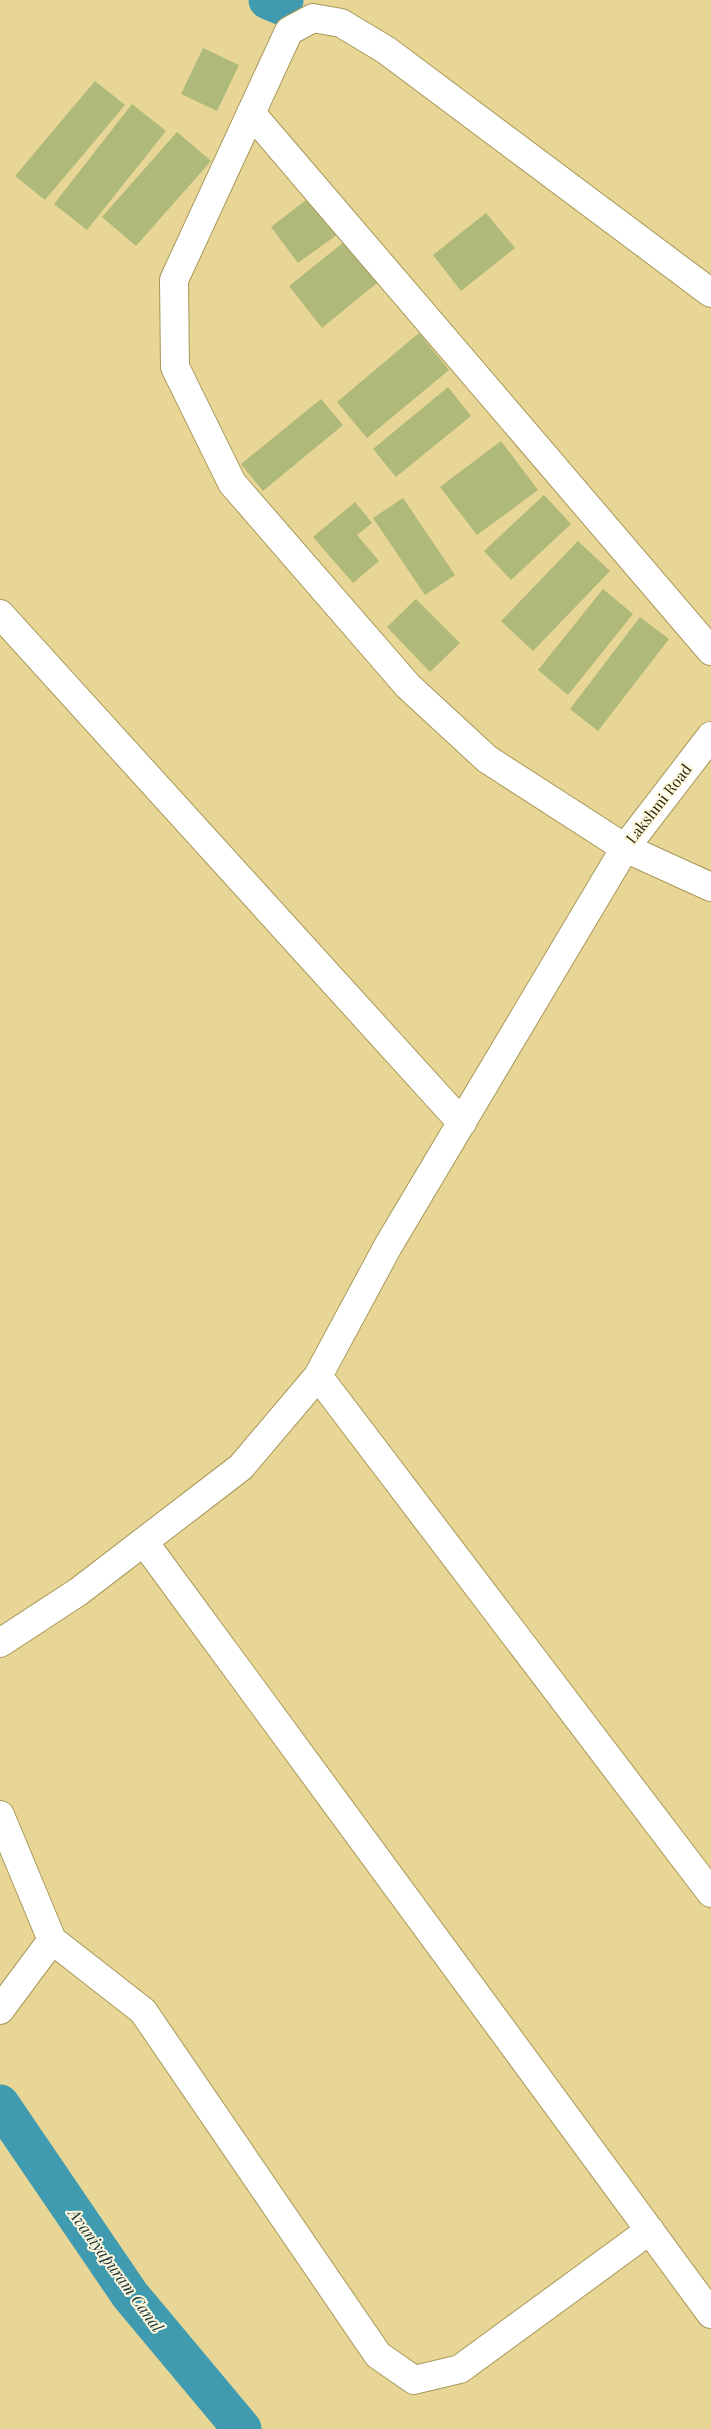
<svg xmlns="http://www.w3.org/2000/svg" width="711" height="2429" viewBox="0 0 711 2429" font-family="'Playfair Display',serif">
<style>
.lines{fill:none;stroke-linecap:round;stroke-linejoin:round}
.canal{stroke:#409bb0;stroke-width:39}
.building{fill:#afb97a}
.street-casing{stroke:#a89859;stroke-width:30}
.secondary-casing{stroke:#a89859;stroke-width:30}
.street{stroke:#fff;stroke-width:28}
.secondary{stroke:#fff;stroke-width:28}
.labels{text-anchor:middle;stroke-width:4;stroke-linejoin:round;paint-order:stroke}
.street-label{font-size:15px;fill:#261f05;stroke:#fef8de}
.water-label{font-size:16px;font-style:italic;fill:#17333a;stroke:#fef8de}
</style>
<rect width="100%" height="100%" fill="#e7d696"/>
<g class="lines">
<path class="canal" d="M268,0L280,5L284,0
M0,2104L130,2295L242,2429"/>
</g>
<path class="building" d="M203,48L239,65L217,111L181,94Z
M95,81L125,105L45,200L15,176Z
M132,104L166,131L87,230L54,204Z
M177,132L211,161L136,246L102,217Z
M310,197L338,234L298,263L271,227Z
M486,213L515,248L461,291L433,255Z
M344,242L377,283L322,328L289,286Z
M419,333L449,370L367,438L337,402Z
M448,387L471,416L396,477L373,449Z
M321,399L343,425L263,491L241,464Z
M501,441L538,490L477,535L440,487Z
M544,495L571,524L511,580L484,551Z
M403,498L455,575L425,595L373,518Z
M355,502L372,523L357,535L379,561L353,583L313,537Z
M578,541L610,571L533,651L501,621Z
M603,589L633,614L568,695L538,670Z
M416,599L460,643L430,672L387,627Z
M640,617L669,639L598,731L570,709Z"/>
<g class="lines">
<g class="street-casing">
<path id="street" d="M251,113L711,651
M711,293L386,50L341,23L313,18L289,31L174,280L175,367L232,483L408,686L487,759L625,848L711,887
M0,614L462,1123
M318,1376L711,1893
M144,1542L711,2314
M0,1643L78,1592L241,1467L318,1376L388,1246L625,848
M0,1815L52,1940L143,2011L378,2355L414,2380L460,2369L650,2230
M0,2010L52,1940"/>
</g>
<g class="secondary-casing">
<path id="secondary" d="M625,848L711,736"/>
</g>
<use href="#street" class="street"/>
<use href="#secondary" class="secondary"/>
</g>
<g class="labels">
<g class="street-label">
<text transform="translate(659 804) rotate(-52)" y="5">Lakshmi Road</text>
</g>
<g class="water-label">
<text transform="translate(116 2270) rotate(54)" y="6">Avaniyapuram Canal</text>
</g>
</g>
</svg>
